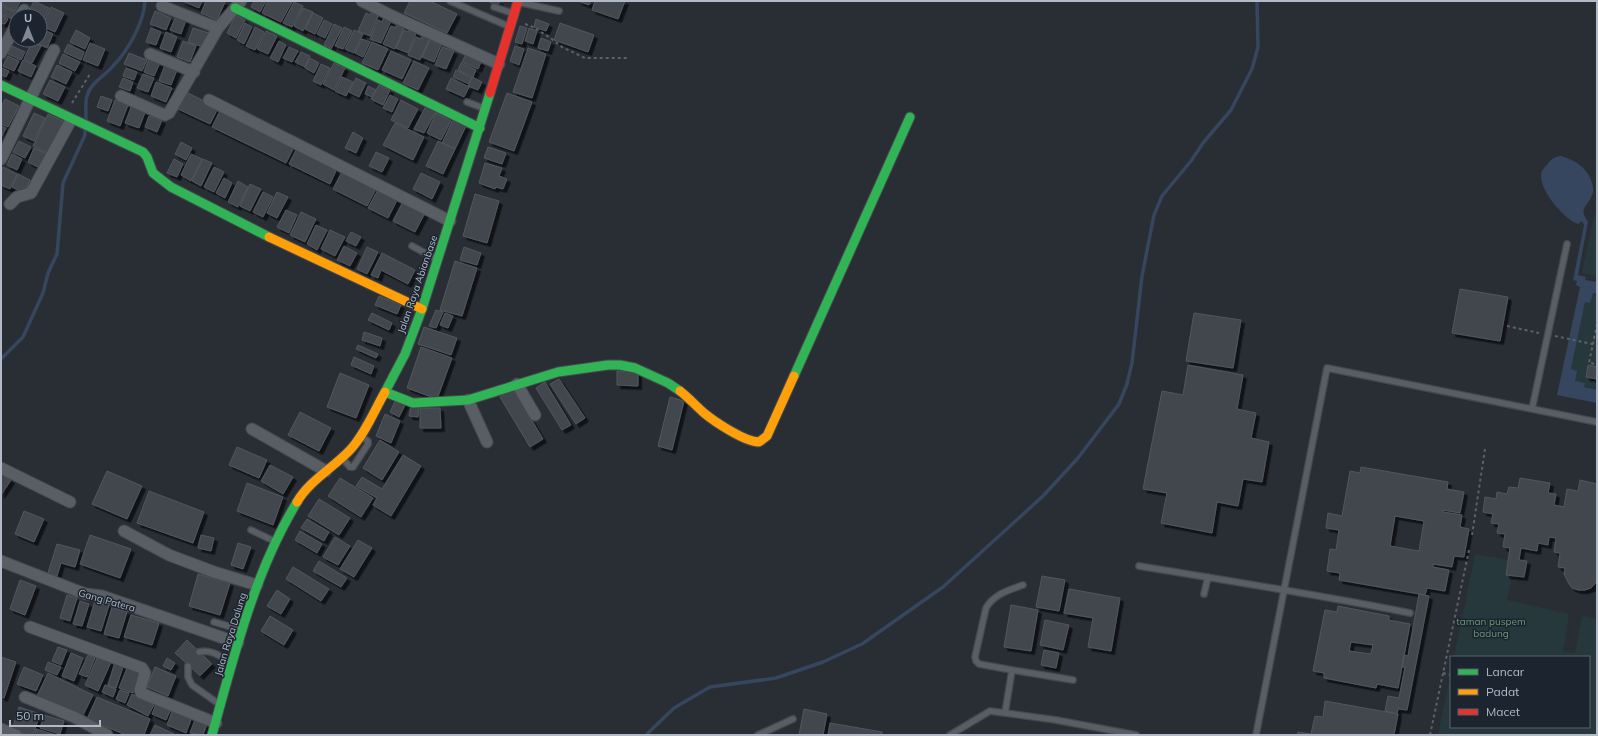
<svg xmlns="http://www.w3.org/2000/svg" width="1598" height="736" viewBox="0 0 1598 736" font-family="Mulish,sans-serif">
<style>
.green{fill:#26383b}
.water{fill:#36465e}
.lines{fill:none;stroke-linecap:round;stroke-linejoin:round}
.stream{stroke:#36465e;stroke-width:3.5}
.building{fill:#43474e;stroke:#51565d;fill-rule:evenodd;filter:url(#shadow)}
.lane-casing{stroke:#45494e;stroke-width:8}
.street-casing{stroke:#45494e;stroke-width:13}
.fast-casing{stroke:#45494e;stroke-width:11}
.slow-casing{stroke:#45494e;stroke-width:11}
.jam-casing{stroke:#45494e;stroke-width:11}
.path{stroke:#5c6168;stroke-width:2;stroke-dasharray:3 3;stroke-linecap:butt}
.lane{stroke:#595d64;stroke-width:5.5}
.street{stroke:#595d64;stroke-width:11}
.fast{stroke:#30b455;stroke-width:9}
.slow{stroke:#ff9f0a;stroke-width:9}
.jam{stroke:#e5322d;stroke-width:9}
.labels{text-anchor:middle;stroke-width:3;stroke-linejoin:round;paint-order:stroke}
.street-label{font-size:10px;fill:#b3bac7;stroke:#1c2430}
.park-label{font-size:10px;fill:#6a9875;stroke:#1c2430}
</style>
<defs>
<filter id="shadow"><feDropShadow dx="3.5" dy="3.5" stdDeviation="0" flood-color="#0009"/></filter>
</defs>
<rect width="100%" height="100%" fill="#292e35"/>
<path class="green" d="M1594,214L1597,215V276L1582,273Z
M1593,292L1597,293V390L1584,387L1575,381L1571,370L1585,301Z
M1475,554L1509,560L1512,575L1507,600L1569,614L1563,651L1575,653L1582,616L1597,619V735H1438L1451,672V727H1589V657H1454Z"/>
<path class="water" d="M1561,156C1575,160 1588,168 1592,183C1593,187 1594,192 1592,195C1587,208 1578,207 1588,222L1578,275L1586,277L1585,280L1597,282V293H1593L1590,303L1585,302L1571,369L1577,371L1575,381L1585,383L1584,387L1597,390V403L1557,395L1580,287L1576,285L1577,281L1573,280L1584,225L1582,221L1578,224C1564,219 1541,192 1541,176C1541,171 1543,169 1546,166C1551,160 1552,157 1561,156Z"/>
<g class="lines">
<path class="stream" d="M86,120C86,113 85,103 87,96C90,83 105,76 113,66C128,51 144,22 145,1
M1,359L23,337L43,293L48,273L57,254L63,183L85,135V129
M646,735L674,708L710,687L776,678L823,662L862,644L943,587L1043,496L1078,458L1119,404L1127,384L1132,363L1142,276L1154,215L1162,196L1191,161L1203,143L1231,110L1252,69L1258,47L1257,1"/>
</g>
<path class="building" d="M4,1H18L20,2L15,11L2,5Z
M34,1L49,8L44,18L29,11Z
M182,1H202L199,8Z
M206,1L225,2L217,20L201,13Z
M254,1H266L260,12L251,7Z
M268,1L292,2L281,22L262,13Z
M410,1H430L457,14L447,33L404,13Z
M488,1H500L497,6Z
M578,1H591L589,5Z
M595,1H625L618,19L592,10Z
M294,2L303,6L292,27L283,23Z
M1,6L15,12L12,19L1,14Z
M51,7L64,13L55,32L42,26Z
M303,8L313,12L303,31L294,26Z
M155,11L171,18L166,30L150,24Z
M372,11L379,14L370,36L358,31L366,13L370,15Z
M313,13L323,18L315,34L305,29Z
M1,15L8,19L5,24L1,23Z
M236,15L245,20L236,38L227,33Z
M176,16L186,20L181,34L170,30Z
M384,18L391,21L381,43L370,39L378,20L382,22Z
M536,19L549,24L546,31L534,27Z
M324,20L332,24L325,38L317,34Z
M245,23L252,27L244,44L237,40Z
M560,23L594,35L588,52L554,40Z
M334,24L342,28L331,49L324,45Z
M397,24L404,27L395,49L383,44L391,26L396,28Z
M520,26L527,28L522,44L515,42Z
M255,27L264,32L255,50L246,46Z
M344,27L352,31L343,49L335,46Z
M151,28L161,32L156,45L146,42Z
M193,28L209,33L203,47L188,42Z
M410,28L417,31L408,53L396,48L404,30L408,32Z
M529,28L537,31L533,44L525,41Z
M44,30L53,34L47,48L34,42L35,40H40V34L42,35Z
M76,30L90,38L85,49L70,42Z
M354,30L363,34L354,53L345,49Z
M266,31L277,36L268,54L257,49Z
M166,32L177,37L171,52L160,48Z
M423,35L430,38L420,60L408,55L416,37L421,39Z
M541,38L551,42L548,51L538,48Z
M362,39L370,42L363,57L355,53Z
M430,40L441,45L434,62L422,57Z
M183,41L196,46L190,62L177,57Z
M279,41L286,45L278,62L270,58Z
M32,42L41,46L32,63L24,59Z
M372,42L388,49L378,70L362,63Z
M90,43L105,49L98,66L83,60Z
M68,44L84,52L81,60L64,52Z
M12,46L25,52L21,60L8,54Z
M515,46L524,49L519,65L510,61Z
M289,47L298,51L292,62L283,58Z
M442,47L454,51L446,69L435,65Z
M528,48L546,54L532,98L513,92Z
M391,51L411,60L402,79L382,70Z
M301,52L310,56L305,67L295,62Z
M129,53L147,60L142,71L124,64Z
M63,54L80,62L75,71L59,63Z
M466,54L481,62L478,69L462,62Z
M8,56L19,61L14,71L3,66Z
M310,58L319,63L314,73L305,68Z
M149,59L160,63L154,76L144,72Z
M23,60L36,66L31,77L18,71Z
M414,61L429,68L418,90L403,83Z
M334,63L345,68L334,90L323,84Z
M461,63L476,70L473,77L458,70Z
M321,64L330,68L321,85L313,81Z
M57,65L72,72L66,84L51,77Z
M165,65L177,70L171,85L159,81Z
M1,68L9,71L6,77L1,75Z
M126,68L137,72L134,80L123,76Z
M456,70L472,78L469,84L453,77Z
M143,74L154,78L148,92L137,88Z
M342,77L353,82L346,96L335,91Z
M472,77L482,82L478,90L468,86Z
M123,78L133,82L130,91L119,87Z
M356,78L366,83L359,97L349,92Z
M451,78L469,87L464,97L446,89Z
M50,80L65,87L58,101L43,94Z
M156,82L172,88L166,102L151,96Z
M379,85L390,90L383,105L371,99Z
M368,86L376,90L372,97L365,94Z
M184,91L218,108L210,124L176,108Z
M507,93L532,102L514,151L489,142Z
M390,95L398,99L392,112L383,108Z
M101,96L112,100L108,111L97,107Z
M5,99L19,106L8,127L1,124V107Z
M115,100L128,105L120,126L107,121Z
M401,100L418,109L408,128L391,120Z
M132,105L146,110L139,128L125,123Z
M426,106L436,111L424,133L414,129Z
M221,109L295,145L286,163L212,127Z
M34,113L45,118L34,141L23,136Z
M436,113L451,121L441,140L427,133Z
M48,114L65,122L49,154L33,146Z
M149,116L162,120L157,132L145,127Z
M453,120L466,126L455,149L442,143Z
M395,123L424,137L413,160L383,145Z
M1,126L6,128L1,138Z
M353,132L363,138L356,153L345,148Z
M19,141L31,147L25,158L13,152Z
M438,141L455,149L443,174L426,166Z
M181,142L192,148L186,160L175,154Z
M298,146L338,166L330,184L289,164Z
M488,147L506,153L502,164L484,158Z
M34,148L47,154L40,168L28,162Z
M376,152L389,158L382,172L369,166Z
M12,154L22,159L17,170L7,165Z
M191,154L202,159L191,181L181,175Z
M174,159L183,164L177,177L167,173Z
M203,159L212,163L201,186L192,181Z
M485,163L502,168L499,176L507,179L503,189L496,187L495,189L479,183Z
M3,167L17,174L10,189L1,185V172Z
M214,167L224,172L214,192L204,187Z
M343,170L377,187L367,206L333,189Z
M421,173L440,182L432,199L413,189Z
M18,174L30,180L24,193L12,187Z
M224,178L232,183L225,198L216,193Z
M238,181L248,187L238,207L228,202Z
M250,184L261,189L250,211L240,206Z
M379,188L398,198L388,218L368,208Z
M263,192L273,197L263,217L253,212Z
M277,192L288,197L277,218L267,213Z
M475,194L499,201L487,243L463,236Z
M404,200L426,211L415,232L393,221Z
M286,210L297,215L289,233L277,227Z
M301,212L316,219L305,242L290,235Z
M316,225L327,230L317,250L307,244Z
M330,230L345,237L335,256L321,249Z
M351,232L361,237L356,246L346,241Z
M344,246L357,253L350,266L337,260Z
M367,247L378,252L367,274L357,269Z
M464,247L481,253L477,265L460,260Z
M382,253L415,270L408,284L381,270L378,278L371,275Z
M455,261L477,268L462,316L440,310Z
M1460,289L1508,297L1500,341L1452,333Z
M379,296L401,305L397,314L375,305Z
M436,310L443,312L436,328L429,326Z
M372,313L392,323L389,330L368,320Z
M445,313L453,316L448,328L440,325Z
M1194,313L1241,320L1233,368L1186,361Z
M424,327L457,338L451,355L418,344Z
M364,332L382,338L380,346L362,340Z
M358,345L378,354L376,358L356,349Z
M421,347L452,358L437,399L407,388Z
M354,357L374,366L371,374L351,365Z
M1188,365L1243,375L1237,409L1256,413L1251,438L1269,442L1262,482L1243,479L1238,506L1217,502L1212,533L1161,523L1167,493L1143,489L1162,391L1183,395Z
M1588,365L1597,367V379L1586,377Z
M617,371L638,372V386L617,385Z
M340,373L369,385L356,418L327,407Z
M559,379L585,418L576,424L550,384Z
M545,382L571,425L562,430L536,388Z
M513,389L543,439L530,447L500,397Z
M670,397L684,401L672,450L658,446Z
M396,399L406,403L399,417L390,412Z
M411,405L419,406L418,417L409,416Z
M420,408H440L441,428H420Z
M300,412L331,428L319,451L288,435Z
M385,414L400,421L391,443L376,436Z
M380,440L399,452L382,480L363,468Z
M237,447L267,460L259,478L229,465Z
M403,455L421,466L391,516L373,505L377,498L356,486L362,477L382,489Z
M270,465L293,477L283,494L261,481Z
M1361,467L1448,482L1447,489L1464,492L1460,513L1443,510V512L1462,515L1460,527L1469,529L1464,557L1454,556L1452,567L1433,564V567L1449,570L1445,591L1427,588L1425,595L1339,580L1340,573L1327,571L1330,549L1336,550L1339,530L1326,528L1328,513L1342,516L1350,471L1360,473ZM1395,516L1424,521L1419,551L1390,546Z
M107,471L142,486L127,519L92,504Z
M1,474L11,480L1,495Z
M340,478L373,498L361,517L328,496Z
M1520,478L1550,483L1548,493L1556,494L1554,505L1564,507L1567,489L1578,491L1580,480L1597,484V582L1591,588L1585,590H1578L1572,588L1569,584L1564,574L1565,568L1558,567L1560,553L1554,552L1556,538L1549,537L1548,545L1538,543L1537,551L1521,548L1519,560L1527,561L1524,577L1506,575L1510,548L1503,547L1505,534L1497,533L1499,524L1491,523L1493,514L1483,512L1485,497L1496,499L1497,492L1507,494L1509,487L1518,488Z
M247,483L283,497L273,525L237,511Z
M149,491L204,512L193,543L137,523Z
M319,499L350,518L339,535L308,516Z
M24,511L44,519L34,542L15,534Z
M307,519L329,532L324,541L301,528Z
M300,531L322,544L317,553L295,540Z
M90,535L131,549L120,578L80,564Z
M201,535L214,538L211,551L198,548Z
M335,537L350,546L338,565L323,557Z
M358,540L372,548L354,577L340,569Z
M238,543L251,547L243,569L231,565Z
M57,544L80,550L75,567L61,563L57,576L48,573Z
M319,561L347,578L341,587L313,571Z
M293,567L329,589L321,601L286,579Z
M198,574L230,583L220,615L189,606Z
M1042,576L1065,580L1059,611L1036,607Z
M20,580L36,586L25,615L10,609Z
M1069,589L1120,598L1111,651L1088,647L1093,618L1064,613Z
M277,590L290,599L281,614L267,606Z
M1419,594L1429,596L1407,710L1398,709L1397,714L1385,711L1388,696L1399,698L1405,667H1402L1404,655L1408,656Z
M67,595L77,598L70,621L60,618Z
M80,601L89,604L82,626L73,624Z
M95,601L109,605L101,631L87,627Z
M1011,605L1038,610L1031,651L1004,647Z
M1338,606L1389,616V620L1410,624L1398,688L1377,684L1376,688L1324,678V673L1313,671L1325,610L1337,612ZM1351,642L1373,645L1371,654L1349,651Z
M112,607L127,612L119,638L104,634Z
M131,615L159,623L152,645L124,637Z
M270,616L293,630L284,645L261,631Z
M1045,620L1069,625L1063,650L1040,645Z
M187,640L212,664L200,676L175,653Z
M58,647L67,650L61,665L52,661Z
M1044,650L1059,653L1056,668L1041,665Z
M71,653L83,658L74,681L62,676Z
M88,655L95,658L87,677L79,674Z
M98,656L111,662L98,691L85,685Z
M1,657L16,662L4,698L1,697Z
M167,658L175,663L171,670L163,666Z
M48,662L61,667L57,675L45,670Z
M115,662L124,664L116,688L108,685Z
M24,667L43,675L36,691L17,684Z
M155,667L176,676L168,696L147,687Z
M127,668L141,673L133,693L119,688Z
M48,673L93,695L82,717L37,696Z
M105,685L116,689L113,697L102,692Z
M120,690L129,693L125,703L116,699Z
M132,694L154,705L148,716L127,705Z
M97,697L150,719L144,735H126L87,719Z
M1325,701L1398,714L1394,735H1297L1298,732L1311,734L1315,716L1323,717Z
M156,705L170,711L166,720L152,714Z
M19,707L40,714L33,735H28L12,730Z
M173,709L192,717L186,733L167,725Z
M804,709L827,714L823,735H799Z
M44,715L64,721L60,734L40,728Z
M196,717L208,721L203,735L190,733Z
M830,723L882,732V735H828Z
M155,725L174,734V735H150Z
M36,729L56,735H35Z"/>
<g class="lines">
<g class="lane-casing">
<path id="lane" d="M450,1L508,26
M518,2L559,11
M494,7L512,13
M467,102L483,108
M412,246L436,259
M1532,409L1567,244
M343,459L350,467H353L368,444V441L362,437
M251,530L274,541
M1139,566C1230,581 1320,595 1410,613
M1204,594L1208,577
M214,622L242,630
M199,652C211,649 220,656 230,662
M188,666V677L192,685L219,704
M1012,670L1073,680
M1005,713L1012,670L979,664L976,661L975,657L986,608C994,594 1009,590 1023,585
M758,735L793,719
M950,735L990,711L1056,720L1136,735
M1256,735L1327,368L1597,422"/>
</g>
<g class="street-casing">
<path id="street" d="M362,1L392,16L499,64
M162,6L218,28
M20,16L24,10
M1,53L16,25
M150,54L194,72
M121,96L162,114L165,115L169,113L218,28L241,1
M209,100L450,221
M1,159L54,50
M10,204L17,197L31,193L71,120
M517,384L535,415
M468,400L487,442
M252,429L326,471
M1,468L70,502
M124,531L169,555L214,572L257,585
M1,561L75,590L86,594L102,596L238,643
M30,627L142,668L145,673L140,690L141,693L216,723
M25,697L74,717L107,735
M1,729L16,735"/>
</g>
<g class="fast-casing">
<path id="fast" d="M235,8L480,128
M1,85L143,152L147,157L153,173L171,187L269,237
M794,376L910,117
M385,392L413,403L468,400L558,372L608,365H620L635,368L668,383L680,391
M385,392L405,354L422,309L490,93
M212,735C234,656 254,573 297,502"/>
</g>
<g class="slow-casing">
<path id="slow" d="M269,237L422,309
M680,391C689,398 695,405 704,413C715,422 745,442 759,442L767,436L794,376
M297,502C309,481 333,468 350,450C365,434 374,411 385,392"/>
</g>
<g class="jam-casing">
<path id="jam" d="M490,93L518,1"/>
</g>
<path class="path" d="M525,24L533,27L549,37L562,47L585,58H629
M72,103L90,74
M1597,324L1589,363L1597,364
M1507,326L1539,333
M1555,336L1597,345
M1472,535L1485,449
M1443,673L1451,675
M1430,735L1469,550"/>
<use href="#lane" class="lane"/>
<use href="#street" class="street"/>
<use href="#fast" class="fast"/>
<use href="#slow" class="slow"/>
<use href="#jam" class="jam"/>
</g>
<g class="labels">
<g class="street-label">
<text transform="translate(417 284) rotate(-71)" y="4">Jalan Raya Abianbase</text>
<text transform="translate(107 600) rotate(16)" y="4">Gang Patera</text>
<text transform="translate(230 634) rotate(-73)" y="4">Jalan Raya Dalung</text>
</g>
<g class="park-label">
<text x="1491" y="625">taman puspem<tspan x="1491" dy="12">badung</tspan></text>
</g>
</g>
<rect width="1598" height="736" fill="none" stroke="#b3bac7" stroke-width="4"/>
<rect x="1450" y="656" width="140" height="72" fill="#1c2430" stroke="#58606c"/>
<rect x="1458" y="669" width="20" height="6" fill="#30b455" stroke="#58606c"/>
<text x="1486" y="676" font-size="12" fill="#b3bac7">Lancar</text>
<rect x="1458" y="689" width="20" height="6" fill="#ff9f0a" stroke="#58606c"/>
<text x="1486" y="696" font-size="12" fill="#b3bac7">Padat</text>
<rect x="1458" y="709" width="20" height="6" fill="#e5322d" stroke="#58606c"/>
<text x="1486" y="716" font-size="12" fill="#b3bac7">Macet</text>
<g transform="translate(28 28)"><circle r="19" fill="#1c2430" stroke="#58606c"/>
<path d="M0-3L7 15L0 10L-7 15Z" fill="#838994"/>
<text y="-6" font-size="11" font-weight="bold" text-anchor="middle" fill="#b3bac7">U</text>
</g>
<path d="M10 720v6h90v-6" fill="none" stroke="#b3bac7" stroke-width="2"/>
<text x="16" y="720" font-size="12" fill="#b3bac7" stroke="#1c2430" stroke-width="3" paint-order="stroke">50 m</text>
</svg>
